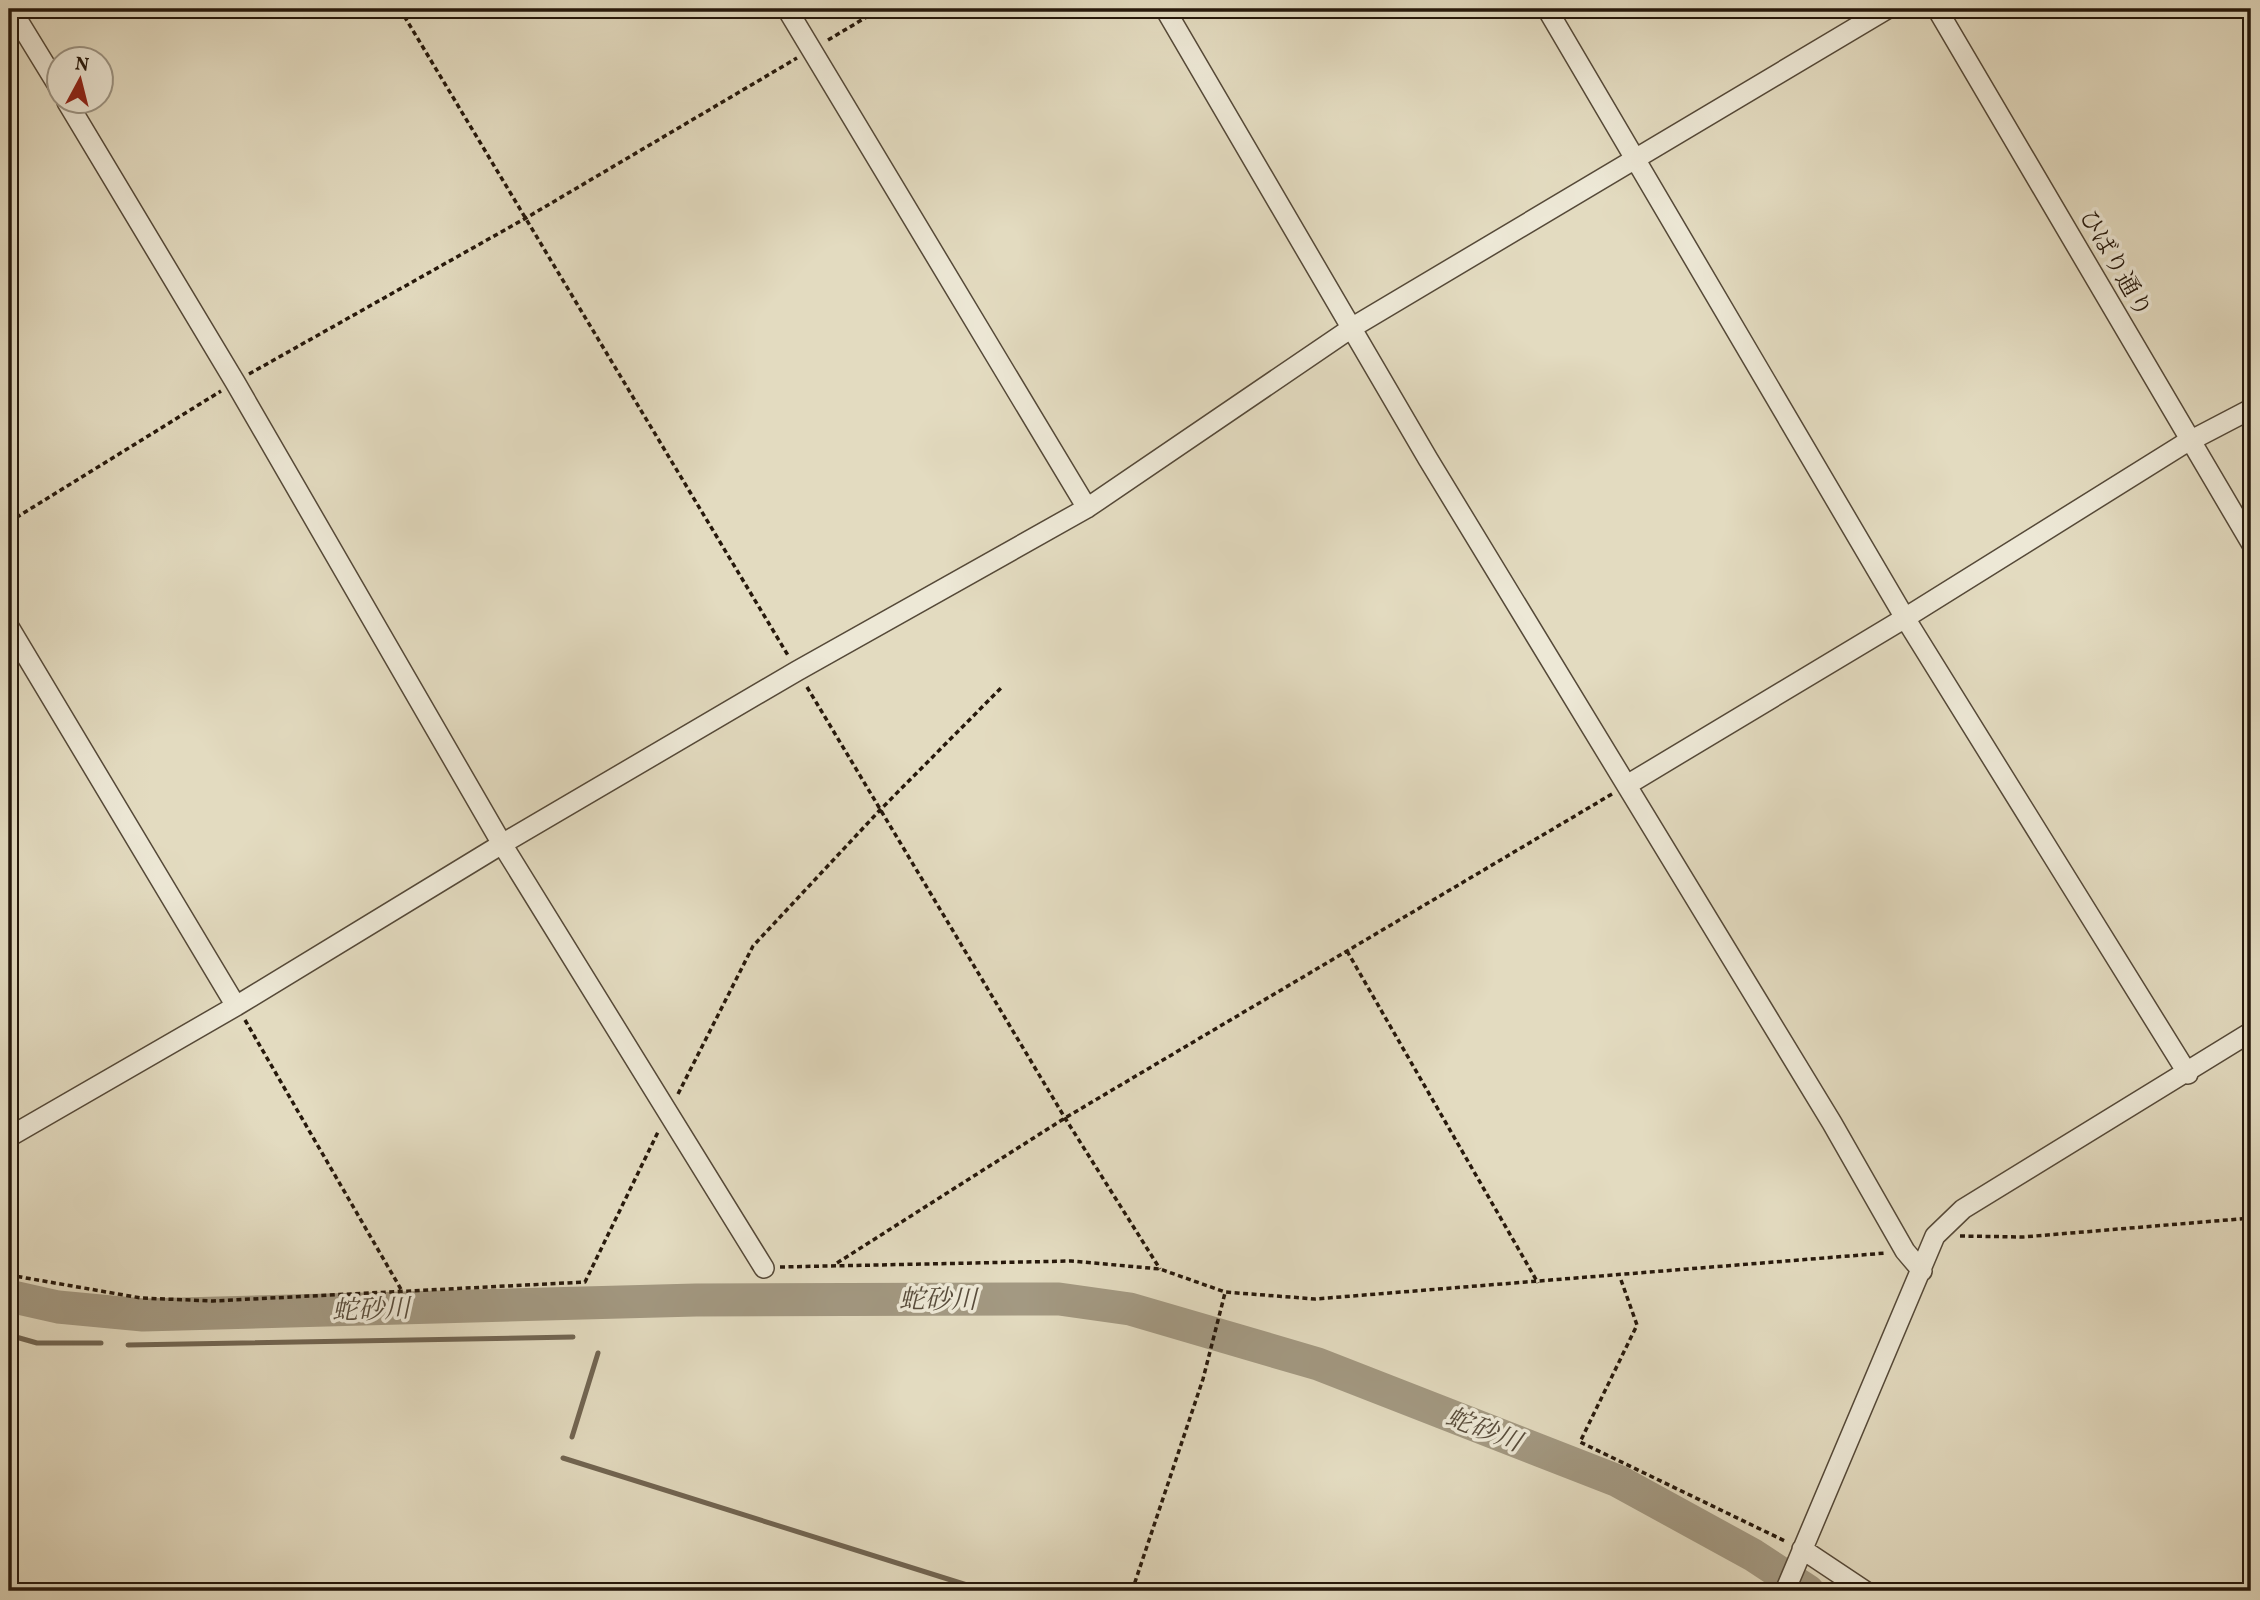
<svg xmlns="http://www.w3.org/2000/svg" width="2260" height="1600" viewBox="0 0 2260 1600" font-family="Vollkorn,'Noto Serif JP',serif">
<style>
.lines{fill:none;stroke-linecap:round;stroke-linejoin:round}
.stream{stroke:#716552;stroke-width:5}
.river{stroke:#a39982;stroke-width:33}
.minor-casing{stroke:#554938;stroke-width:22}
.path{stroke:#26180b;stroke-width:3.5;stroke-dasharray:5 3.5;stroke-linecap:butt}
.minor{stroke:#ede8d6;stroke-width:19}
.labels{text-anchor:middle;stroke-width:7;stroke-linejoin:round;paint-order:stroke}
.street-label{font-size:24px;fill:#26180b;stroke:#ede8d6}
.water-label{font-size:26px;font-style:italic;fill:#584c3b;stroke:#ede8d6}
</style>
<rect width="100%" height="100%" fill="#e3dbc0"/>
<filter id="stains"><feTurbulence type="fractalNoise" baseFrequency=".00286" numOctaves="4"/><feColorMatrix values="0 0 0 0 .2 0 0 0 0 .09 0 0 0 0 .02 0 0 0 .5 -.17"/></filter>
<radialGradient id="worn" r=".72"><stop offset=".6" stop-color="#630" stop-opacity="0"/><stop offset="1" stop-color="#630" stop-opacity=".3"/></radialGradient>
<g class="lines">
<path class="stream" d="M9,1335L37,1343H101
M128,1345L573,1337
M572,1437L598,1353
M563,1458L986,1591"/>
<path class="river" d="M9,1296L58,1307L143,1315L696,1300L1059,1299L1130,1309L1318,1364L1618,1481L1753,1555L1808,1591"/>
<g class="minor-casing">
<path id="minor" d="M11,9L60,89
M787,9L1087,508
M1165,9L1428,459L1832,1123L1905,1251L1922,1271
M1547,9L1905,618L2188,1074
M1937,9L2251,543
M67,102L235,382L502,844L764,1268
M9,627L236,1006
M1627,785L1905,618L2182,445L2251,409
M9,1137L236,1006L502,844L797,671L1087,508L1353,327L1887,9
M1802,1549L1865,1591
M1785,1591L1935,1236L1963,1209L2251,1032"/>
</g>
<path class="path" d="M400,9L789,657
M828,40L880,9
M249,374L526,218L797,58
M9,522L221,391
M807,687L1065,1118L1160,1269
M1347,951L1538,1283
M245,1020L402,1291
M678,1094L753,946L880,810L1002,687
M1960,1236L2023,1237L2251,1218
M837,1263L1065,1118L1612,794
M780,1267L1071,1261L1160,1269L1225,1292L1315,1299L1886,1253
M9,1275L141,1298L213,1301L585,1282L658,1132
M1621,1280L1637,1325L1580,1442L1787,1542
M1132,1591L1203,1379L1225,1293"/>
<use href="#minor" class="minor"/>
</g>
<g class="labels">
<g class="street-label">
<text transform="translate(2116 263) rotate(60)" y="8">ひばり通り</text>
</g>
<g class="water-label">
<text x="938" y="1308">蛇砂川</text>
<text transform="translate(371 1309) rotate(-2)" y="9">蛇砂川</text>
<text transform="translate(1484 1429) rotate(21)" y="9">蛇砂川</text>
</g>
</g>
<rect width="2260" height="1600" fill="none" stroke="#e3dbc0" stroke-width="35"/>
<rect x="10" y="10" width="2239" height="1579" fill="none" stroke="#26180b" stroke-width="3.5"/>
<rect x="18" y="18" width="2225" height="1565" fill="none" stroke="#26180b" stroke-width="2"/>
<g transform="translate(80 80) rotate(7)"><circle r="33" fill="#ede8d6" stroke="#9d9585" stroke-width="2"/>
<path d="M0-5L12 26L0 18L-12 26Z" fill="#8f2418"/>
<text y="-10" font-size="19" font-weight="bold" text-anchor="middle" fill="#26180b">N</text>
</g>
<rect width="100%" height="100%" filter="url(#stains)"/>
<rect width="100%" height="100%" fill="url(#worn)"/>
</svg>
